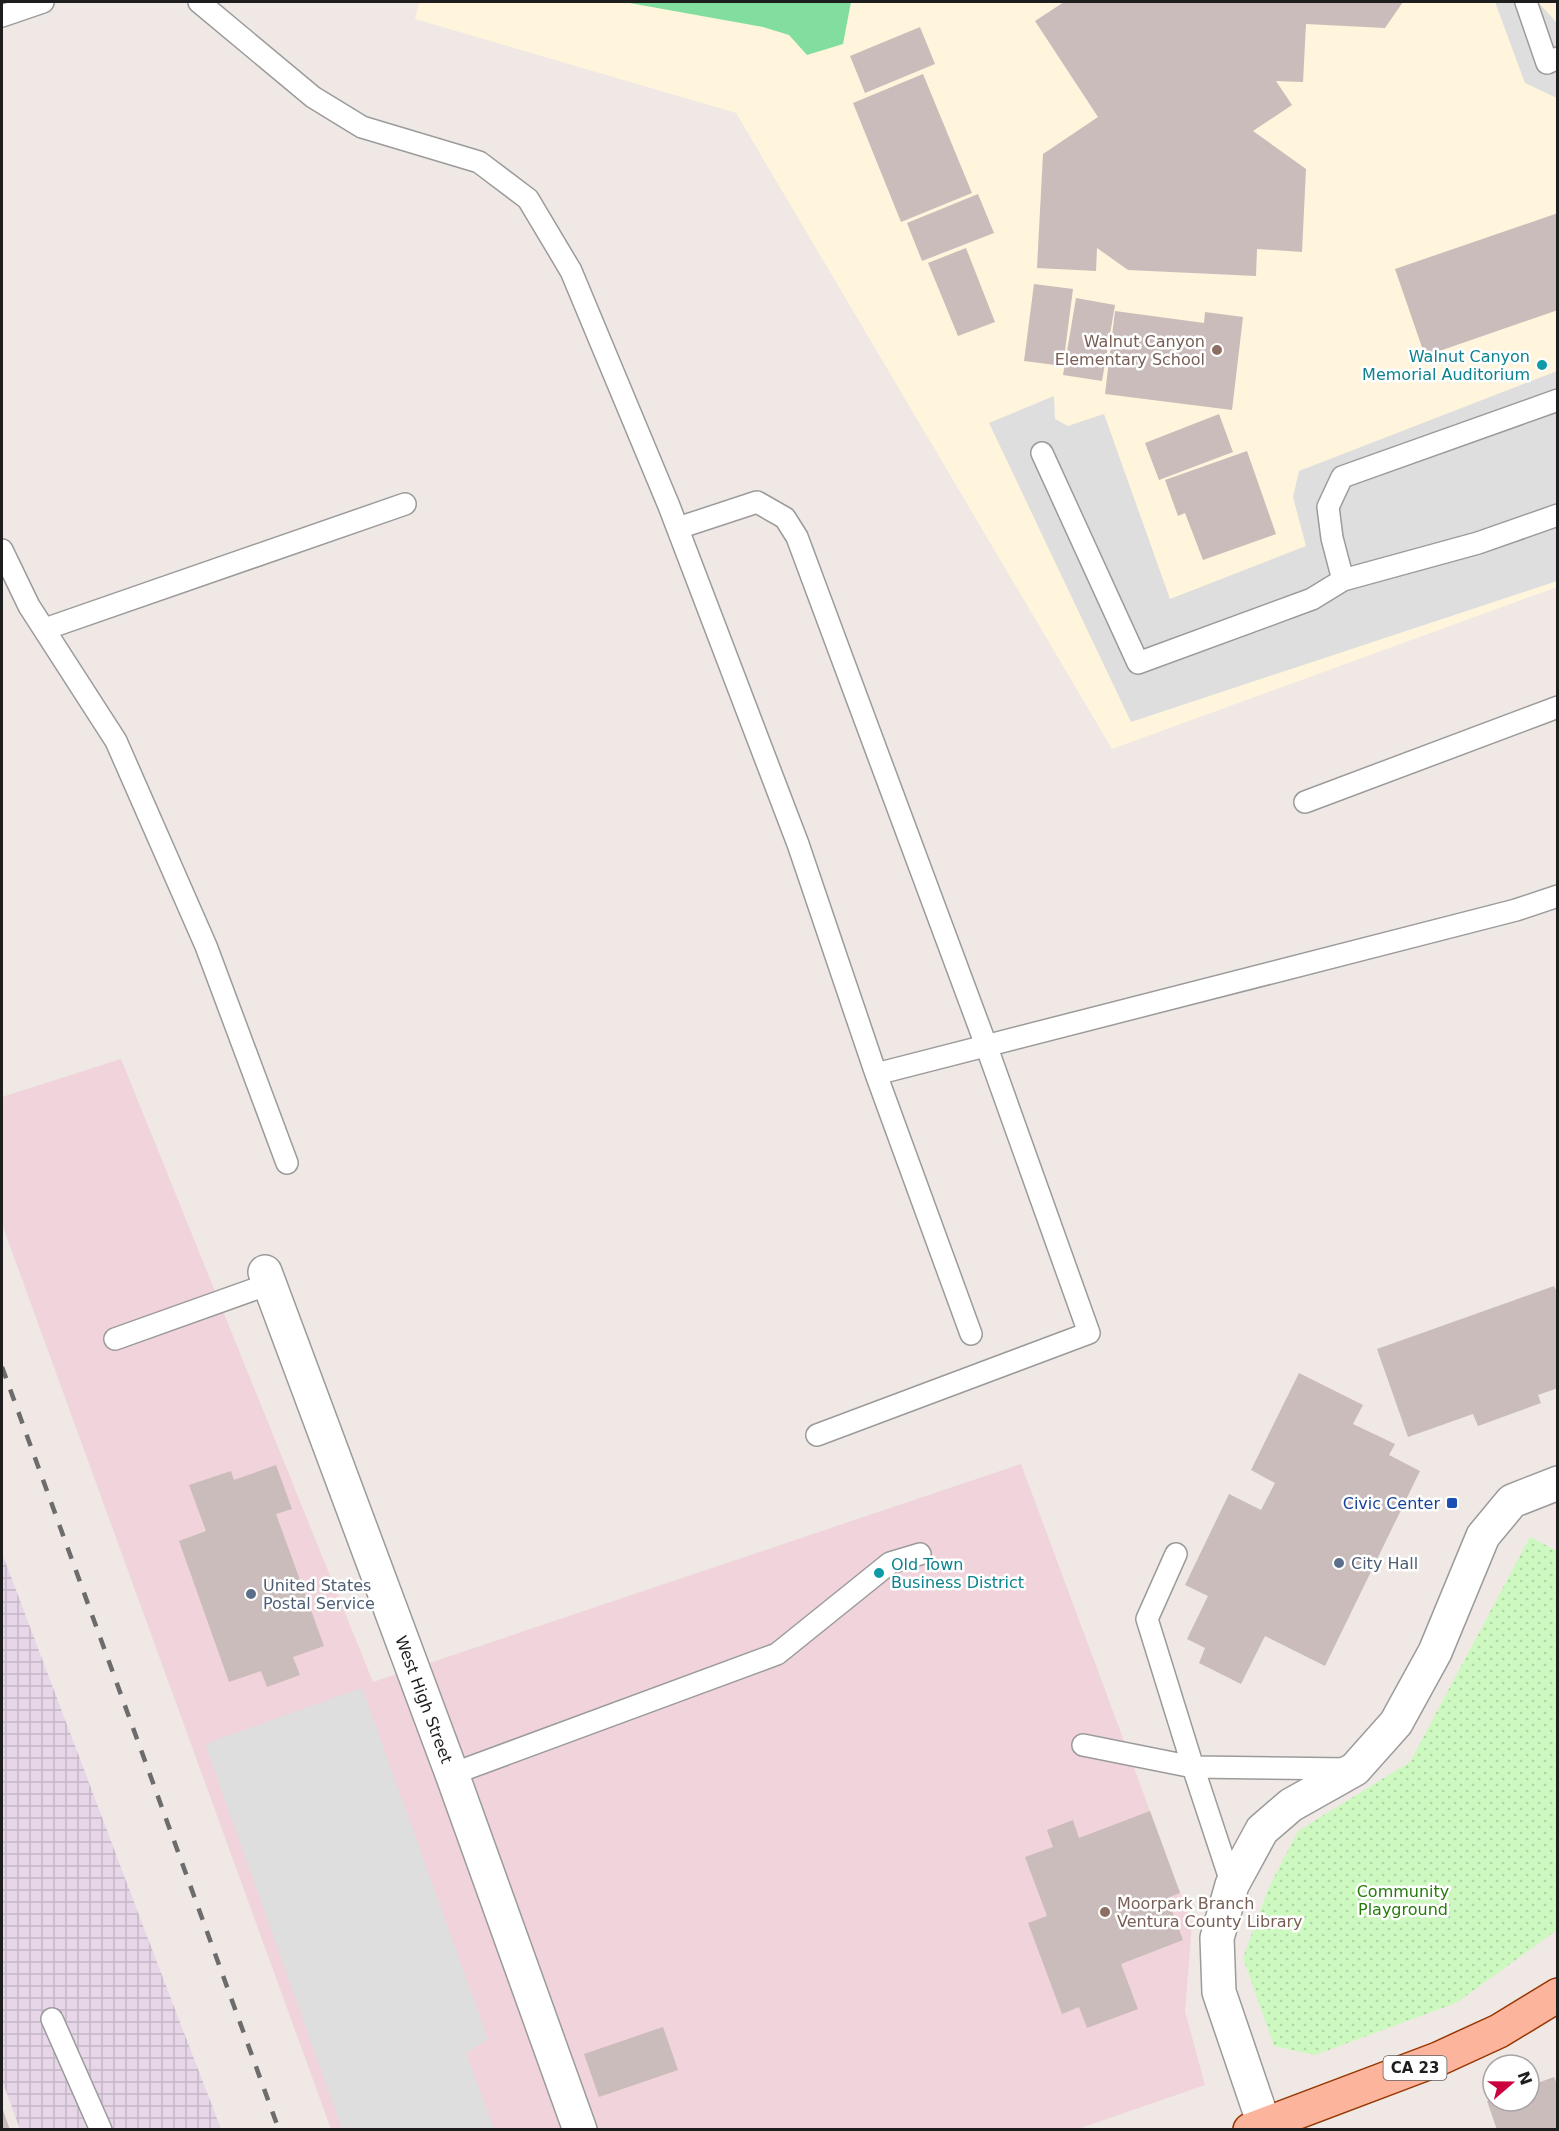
<svg xmlns="http://www.w3.org/2000/svg" width="1559" height="2131" viewBox="0 0 1559 2131" font-family="'DejaVu Sans',sans-serif">
<style>
.commercial{fill:#f0d3db}
.industrial{fill:url(#industrial-grid)}
.education{fill:#fff4dc}
.park{fill:url(#park-dots)}
.pitch{fill:#81de9e}
.parking{fill:#dedede}
.building{fill:#cabcba}
.lines{fill:none;stroke-linecap:round;stroke-linejoin:round}
.service-casing{stroke:#9b9b9b;stroke-width:24}
.minor-casing{stroke:#9b9b9b;stroke-width:36}
.primary-casing{stroke:#973600;stroke-width:36}
.service{stroke:#fff;stroke-width:21}
.minor{stroke:#fff;stroke-width:33}
.primary{stroke:#fcb59c;stroke-width:33}
.rail{stroke:#6c6c6c;stroke-width:4.5;stroke-dasharray:12 12;stroke-linecap:butt}
.education-dot{fill:#8d6e63;stroke:#fff;stroke-width:2}
.culture-dot{fill:#0f9aa8;stroke:#fff;stroke-width:2}
.transit-dot{fill:#1a4fb4;stroke:#fff;stroke-width:2}
.service-dot{fill:#5c6f8a;stroke:#fff;stroke-width:2}
.labels{text-anchor:middle;stroke-width:5;stroke-linejoin:round;paint-order:stroke}
.shield{fill:#fff;stroke:#626262;stroke-width:1.5}
.shield-label{font-size:15px;font-weight:bold;fill:#1e1e1e}
.education-label{font-size:16px;fill:#785e54;stroke:#fff;text-anchor:end}
.culture-label{font-size:16px;fill:#0d838f;stroke:#fff;text-anchor:end}
.transit-label{font-size:16px;fill:#164399;stroke:#fff;text-anchor:end}
.service-label{font-size:16px;fill:#4e5e75;stroke:#fff;text-anchor:start}
.street-label{font-size:16px;fill:#1e1e1e;stroke:#fff}
.park-label{font-size:16px;fill:#257c0b;stroke:#fff}
</style>
<defs>
<pattern id="industrial-grid" width="8" height="8" patternUnits="userSpaceOnUse" patternTransform="scale(1.5)"><rect width="8" height="8" fill="#e6d6e8"/><path d="M0 4h8M4 0v8" fill="none" stroke="#c5b7c7"/></pattern>
<pattern id="park-dots" width="8" height="8" patternUnits="userSpaceOnUse" patternTransform="scale(1.5)"><rect width="8" height="8" fill="#cdf9c0"/><path d="M2 2h.1M6 6h.1" fill="none" stroke="#b0d5a5" stroke-width="1.8" stroke-linecap="round"/></pattern>
</defs>
<rect width="100%" height="100%" fill="#efe8e4"/>
<path class="commercial" d="M121,1059L373,1682L1021,1464L1192,1924L1185,2011L1205,2085L1075,2130L331,2129L2,1224V1097Z"/>
<path class="industrial" d="M2,1553L153,1952L221,2129H20L2,2080Z"/>
<path class="education" d="M419,2H1557V587L1112,749L736,113L415,19Z"/>
<path class="park" d="M1530,1537L1557,1551V1930L1456,2003L1315,2055L1274,2046L1243,1958L1269,1887L1298,1831L1410,1762Z"/>
<path class="pitch" d="M624,2H851L843,44L807,55L789,35L763,27Z"/>
<path class="parking" d="M1495,2H1538L1557,23V98L1525,83Z
M1557,371V581L1131,722L989,423L1054,396L1055,419L1068,426L1104,414L1170,599L1306,546L1293,497L1299,471Z
M362,1688L488,2039L466,2053L494,2129H342L205,1744Z"/>
<path class="building" d="M1064,2H1403L1385,28L1306,24L1303,82L1276,81L1292,105L1253,131L1306,169L1302,252L1257,249L1256,276L1128,270L1097,248L1096,271L1037,268L1043,154L1098,117L1035,21Z
M920,27L935,64L865,93L850,56Z
M923,74L972,193L901,222L853,103Z
M978,194L994,233L922,261L907,223Z
M1558,213V310L1425,356L1395,269Z
M966,248L995,322L958,336L928,263Z
M1034,284L1073,289L1063,366L1024,361Z
M1076,298L1115,305L1102,381L1063,375Z
M1115,311L1204,323L1205,312L1243,317L1232,410L1105,394Z
M1219,414L1233,452L1159,480L1145,443Z
M1247,451L1276,534L1203,560L1185,513L1178,516L1165,480Z
M1554,1286L1558,1294V1388L1538,1395L1541,1403L1478,1426L1473,1414L1408,1437L1377,1349Z
M1299,1373L1363,1405L1353,1424L1395,1444L1389,1455L1420,1471L1325,1666L1265,1636L1241,1684L1199,1663L1205,1648L1187,1639L1208,1596L1185,1585L1229,1494L1261,1510L1275,1483L1251,1470Z
M276,1465L292,1509L276,1514L324,1646L293,1657L300,1675L267,1687L261,1671L229,1682L179,1541L206,1531L189,1485L231,1471L234,1480Z
M1150,1811L1180,1893L1167,1898L1183,1940L1121,1964L1138,2009L1087,2028L1079,2007L1062,2014L1028,1923L1047,1916L1025,1857L1053,1847L1047,1830L1073,1820L1079,1838Z
M663,2027L678,2070L599,2097L584,2054Z
M1554,2077L1558,2086V2130H1497L1487,2101H1529V2086Z
M2,2107L10,2130H2Z"/>
<g class="lines">
<g class="service-casing">
<path id="service" d="M199,2L313,97L362,127L479,162L528,199L571,271L669,506L798,844L876,1074
M1526,2L1547,63L1558,58
M2,16L43,2
M1042,453L1138,663L1312,599L1343,580L1478,543L1558,515
M678,528L757,502L785,518L797,537L986,1045L1089,1333L817,1435
M2,550L29,606L116,741L206,946L287,1163
M1343,580L1332,538L1328,507L1342,477L1558,400
M45,629L405,504
M1305,802L1558,707
M971,1334L876,1074L1516,910L1558,896
M115,1339L269,1284
M1176,1554L1147,1619L1193,1767L1348,1769
M1083,1745L1193,1767L1232,1885
M452,1774L777,1654L890,1563L920,1554
M52,2019L101,2130"/>
</g>
<g class="minor-casing">
<g id="minor">
<path id="s1" d="M265,1272L452,1774L580,2130"/>
<path d="M1266,2130L1219,1992L1217,1938L1232,1885L1262,1830L1291,1805L1355,1769L1396,1723L1435,1652L1483,1536L1512,1501L1558,1483"/>
</g>
</g>
<g class="primary-casing">
<path id="primary" d="M1250,2130L1438,2059L1499,2031L1558,1995"/>
</g>
<use href="#service" class="service"/>
<use href="#minor" class="minor"/>
<use href="#primary" class="primary"/>
<path class="rail" d="M2,1367L279,2130"/>
</g>
<g class="education-dot">
<circle cx="1217" cy="350" r="6"/>
<circle cx="1105" cy="1912" r="6"/>
</g>
<g class="culture-dot">
<circle cx="1542" cy="365" r="6"/>
<circle cx="879" cy="1573" r="6"/>
</g>
<rect class="transit-dot" x="1446" y="1497" width="12" height="12" rx="3"/>
<g class="service-dot">
<circle cx="1339" cy="1563" r="6"/>
<circle cx="251" cy="1594" r="6"/>
</g>
<g class="labels">
<rect class="shield" x="1383.5" y="2056" width="63" height="24" rx="4.5"/>
<g class="shield-label">
<text x="1415" y="2073">CA 23</text>
</g>
<g class="education-label">
<text x="1205" y="347">Walnut Canyon<tspan x="1205" dy="18">Elementary School</tspan></text>
<text x="1117" y="1909" text-anchor="start">Moorpark Branch<tspan x="1117" dy="18">Ventura County Library</tspan></text>
</g>
<g class="culture-label">
<text x="1530" y="362">Walnut Canyon<tspan x="1530" dy="18">Memorial Auditorium</tspan></text>
<text x="891" y="1570" text-anchor="start">Old Town<tspan x="891" dy="18">Business District</tspan></text>
</g>
<g class="transit-label">
<text x="1440" y="1509">Civic Center</text>
</g>
<g class="service-label">
<text x="1351" y="1569">City Hall</text>
<text x="263" y="1591">United States<tspan x="263" dy="18">Postal Service</tspan></text>
</g>
<g class="street-label">
<text dy="6" stroke="none"><textPath href="#s1" startOffset="456">West High Street</textPath></text>
</g>
<g class="park-label">
<text x="1403" y="1897">Community<tspan x="1403" dy="18">Playground</tspan></text>
</g>
</g>
<rect width="1559" height="2131" fill="none" stroke="#1e1e1e" stroke-width="6"/>
<g transform="translate(1511 2083) rotate(70)"><circle r="28" fill="#ffffff" stroke="#a5a5a5" stroke-width="1.5"/>
<path d="M0-4.5L10 22L0 15L-10 22Z" fill="#cb003f"/>
<text y="-9" font-size="16" font-weight="bold" text-anchor="middle" fill="#1e1e1e">N</text>
</g>
</svg>
